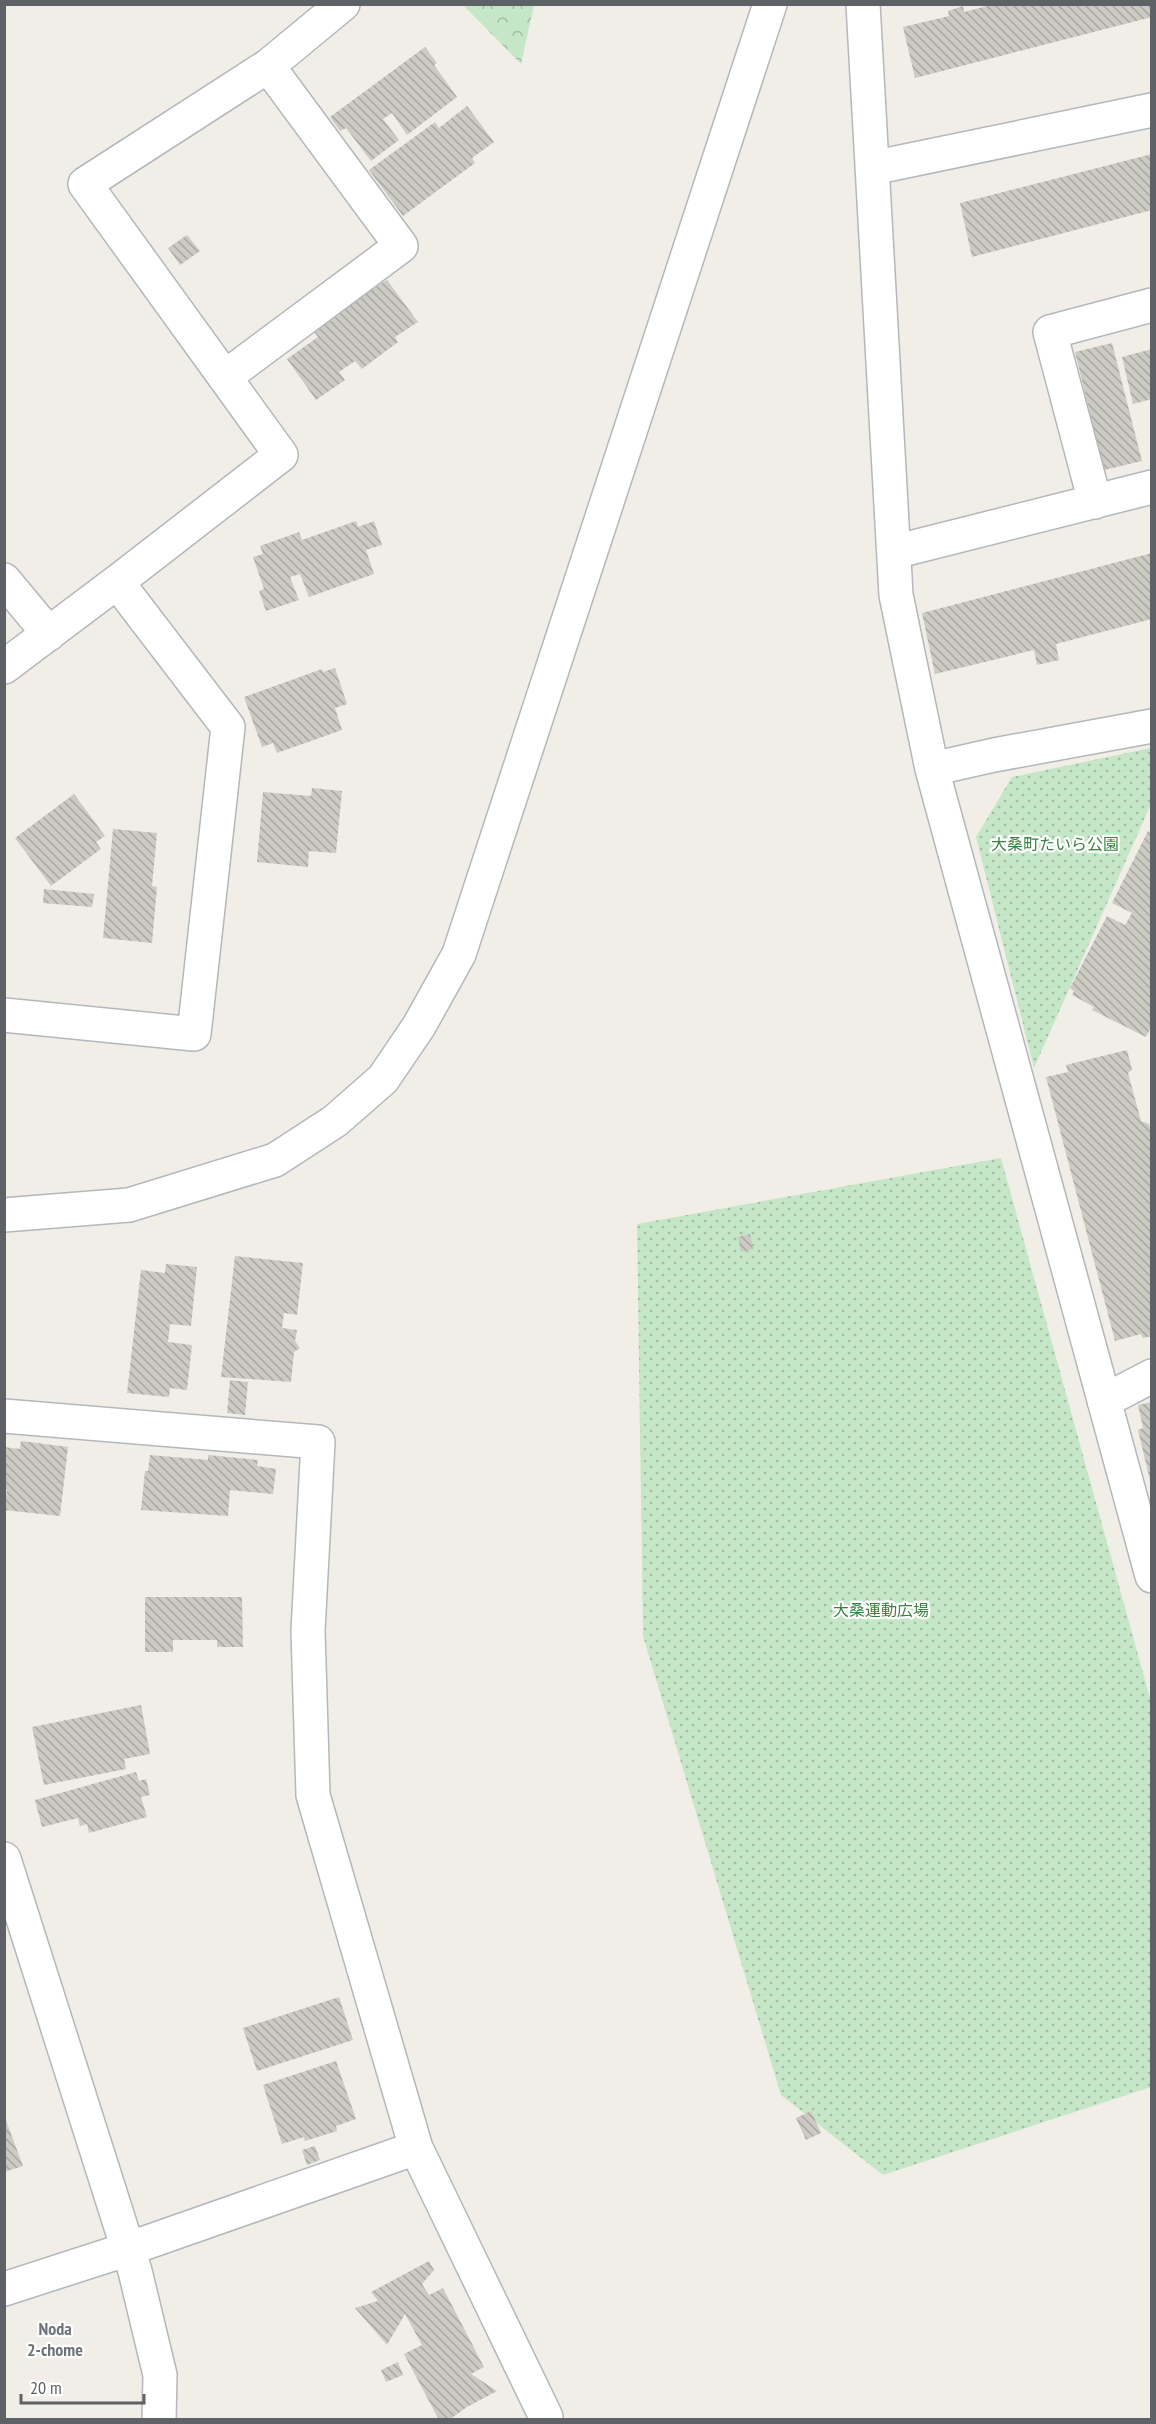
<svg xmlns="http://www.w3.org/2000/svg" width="1156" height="2424" viewBox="0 0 1156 2424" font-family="'PT Sans Narrow','Noto Sans JP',sans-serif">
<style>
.forest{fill:url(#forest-crowns)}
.park{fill:url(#park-dots)}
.building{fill:url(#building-back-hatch)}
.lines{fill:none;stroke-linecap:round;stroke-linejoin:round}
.minor-casing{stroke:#b4b7bb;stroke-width:36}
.tertiary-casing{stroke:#b4b7bb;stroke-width:36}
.minor{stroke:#fff;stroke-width:33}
.tertiary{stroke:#fff;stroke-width:33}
.labels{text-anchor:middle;stroke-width:4.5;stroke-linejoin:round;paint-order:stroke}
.park-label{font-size:16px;fill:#388440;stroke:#fff}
.neighbourhood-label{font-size:18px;font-weight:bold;fill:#6f7379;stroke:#fff}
</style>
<defs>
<pattern id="forest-crowns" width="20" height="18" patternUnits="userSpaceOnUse" patternTransform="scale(1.5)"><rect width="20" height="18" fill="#c5e6c7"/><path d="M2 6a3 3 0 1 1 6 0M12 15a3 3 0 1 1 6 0" fill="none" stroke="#a3bea5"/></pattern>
<pattern id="park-dots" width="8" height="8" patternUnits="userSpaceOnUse" patternTransform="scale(1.5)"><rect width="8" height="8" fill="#c5e6c7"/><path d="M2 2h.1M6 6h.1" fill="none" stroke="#a3bea5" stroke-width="1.8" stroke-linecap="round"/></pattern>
<pattern id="building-back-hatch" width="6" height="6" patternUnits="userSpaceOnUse" patternTransform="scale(1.5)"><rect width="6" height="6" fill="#cbcac3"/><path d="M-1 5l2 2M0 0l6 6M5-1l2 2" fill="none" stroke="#a8a7a2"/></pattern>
</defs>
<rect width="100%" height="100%" fill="#f0eee7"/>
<path class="forest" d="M463,5H534L521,64Z"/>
<path class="park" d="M1151,748V804L1034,1068L976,837L1012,777Z
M1001,1158L1151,1702V2087L883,2175L781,2095L643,1636L637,1224Z"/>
<path class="building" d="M991,5H1152V17L915,78L903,27L949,16L948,11L963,6L964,12Z
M425,47L437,63L434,65L457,97L407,135L392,113L383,119L399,140L371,161L346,128L340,131L330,117Z
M467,106L494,142L472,158L475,163L403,216L369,170L435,122L439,128Z
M1152,154V210L972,257L960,203Z
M187,235L200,251L180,265L168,248Z
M387,280L418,322L395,337L398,342L362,369L355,361L339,372L345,380L316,400L287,359L318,337L314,332L340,314L337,311Z
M1112,343L1142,461L1104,470L1075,352Z
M1152,349V399L1133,404L1122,357Z
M356,521L358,527L374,521L382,545L366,550L374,574L309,597L300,574L290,577L299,600L266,611L259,591L264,589L253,557L263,554L260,546L299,532L302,540Z
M1152,553V619L1056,644L1059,660L1037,665L1034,650L935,674L922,613Z
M335,668L347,704L335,708L342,730L277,753L273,743L262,747L244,697L322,669L323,672Z
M312,788L342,791L336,853L309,851L308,867L257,862L263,792L311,796Z
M74,794L105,836L96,842L101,849L51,886L15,838Z
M113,829L157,833L152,886L157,887L152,943L103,938Z
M1148,831L1152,833V1025L1146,1037L1092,1010L1094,1007L1072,995L1074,991L1070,988L1107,916L1125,925L1132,913L1112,903Z
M44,889L94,894L92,907L43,903Z
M1127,1050L1132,1070L1128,1073L1141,1121L1149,1124L1152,1133V1336L1143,1338L1141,1334L1115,1341L1046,1077L1068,1072L1066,1065Z
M750,1234L753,1249L741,1252L738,1237Z
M235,1256L303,1263L297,1315L284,1313L282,1328L297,1330L295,1341L300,1348L294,1352L291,1382L221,1377Z
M166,1264L197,1267L191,1326L170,1324L168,1342L192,1345L187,1390L170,1388L169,1397L127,1393L141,1270L165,1273Z
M230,1380L248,1382L245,1415L227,1413Z
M1152,1402V1485H1151L1138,1430L1143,1428L1138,1405Z
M21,1441L68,1447L60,1516L4,1510L7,1490H4V1447L20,1449Z
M150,1455L208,1460V1455L258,1460L257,1466L276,1469L273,1494L230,1490L228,1516L141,1510L145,1471H148Z
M145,1597H242L243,1647H217V1640H173V1652H145Z
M141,1705L150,1754L124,1759L126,1769L44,1785L32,1727Z
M136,1772L139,1781L146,1779L150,1795L141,1797L147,1817L89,1833L87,1824L80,1826L78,1818L42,1827L35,1800Z
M339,1997L353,2040L257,2071L243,2028Z
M336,2061L356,2119L336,2126L337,2131L305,2141L304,2137L282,2144L263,2085Z
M811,2111L821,2133L806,2140L796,2118Z
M4,2115L23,2166L4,2172Z
M315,2146L320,2160L307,2165L302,2150Z
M429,2261L434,2270L422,2284L429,2295L443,2288L484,2367L471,2374L497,2391L467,2407L449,2420H439L404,2354L422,2345L405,2314L387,2345L355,2308L378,2301L371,2292Z
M398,2362L403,2375L386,2382L381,2370Z"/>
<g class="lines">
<g class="minor-casing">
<path id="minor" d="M863,4L896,595L932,769L1152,1576
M268,66L343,4
M872,168L1152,110
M1095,502L1050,332L1152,305
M894,552L1152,487
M4,580L49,634
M4,667L117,582
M932,769L994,755L1152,726
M4,1015L194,1034L228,727L117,582L281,455L85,184L268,66L401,246L225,377
M1104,1401L1152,1376
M4,1416L318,1442L308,1631L313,1795L416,2148
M4,1859L135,2271L160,2375L159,2420
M4,2289L128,2249L416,2148L546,2417L545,2420"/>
</g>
<g class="tertiary-casing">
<path id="tertiary" d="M4,1215L129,1205L275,1160L335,1121L383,1079L419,1026L459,954L770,4"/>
</g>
<use href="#minor" class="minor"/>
<use href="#tertiary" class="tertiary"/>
</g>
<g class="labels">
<g class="park-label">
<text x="1055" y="850">大桑町たいら公園</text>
<text x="881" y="1616">大桑運動広場</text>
</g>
<g class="neighbourhood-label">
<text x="55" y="2335">Noda<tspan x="55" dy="21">2-chome</tspan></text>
</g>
</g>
<rect width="1156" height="2424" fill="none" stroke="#5e6267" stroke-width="12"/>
<path d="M21 2394v9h123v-9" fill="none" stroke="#5e6267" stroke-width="3"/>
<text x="30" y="2394" font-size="18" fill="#5e6267" stroke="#ffffff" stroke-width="4.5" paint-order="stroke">20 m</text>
</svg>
